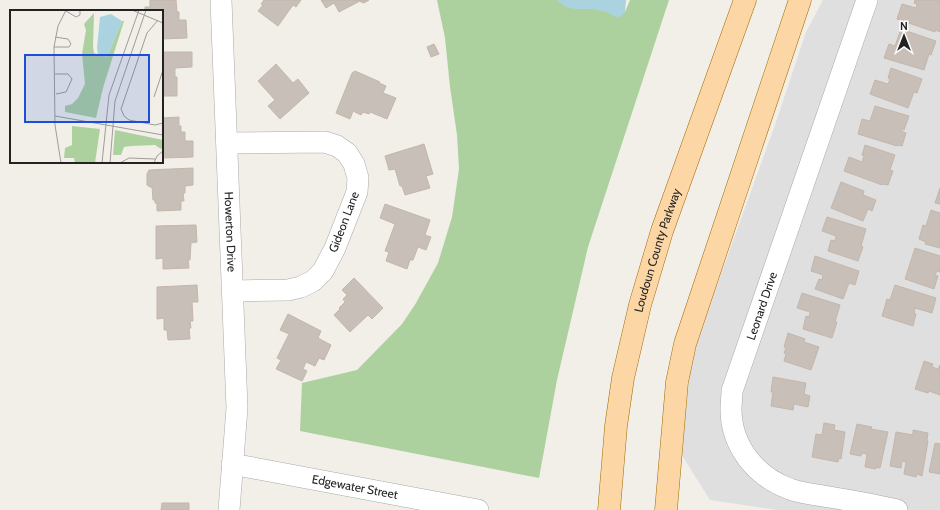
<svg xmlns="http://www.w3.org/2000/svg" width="940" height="510" viewBox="0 0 940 510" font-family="Cabin,sans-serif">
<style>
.residential{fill:#e0dfdf}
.forest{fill:#add19e}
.water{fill:#aad3df}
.building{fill:#c7bfb8;stroke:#c4b6ab}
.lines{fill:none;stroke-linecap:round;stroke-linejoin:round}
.minor-casing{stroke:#a9a9a9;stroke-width:22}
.major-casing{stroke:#a06b00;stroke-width:23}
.minor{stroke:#fff;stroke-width:21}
.major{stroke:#fcd6a4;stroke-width:22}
.labels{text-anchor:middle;stroke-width:4;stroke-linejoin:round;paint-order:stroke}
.street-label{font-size:12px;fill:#222;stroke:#fff}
.inset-road{fill:none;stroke:#9f9d99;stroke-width:1}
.view{fill:#1d4ed8;fill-opacity:0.15;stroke:#1d4ed8;stroke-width:2}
.inset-edge{fill:none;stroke:#222;stroke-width:2}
</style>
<rect width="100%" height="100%" fill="#f2efe9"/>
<path class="residential" d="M823,0H940V510H777L710,500L681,454L691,363L720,277L776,122L806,32Z"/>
<path class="forest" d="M437,0H562L625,12L630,0H669L588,247L557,380L539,478L300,431L302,383L357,370L402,324L416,303L438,263L452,217L459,169L457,135L450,87L445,38Z"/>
<path class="water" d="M557,0H626L625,12L619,18L606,12L592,9H576L566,7Z"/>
<path class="building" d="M150,0H176L177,12H179V20H186L187,38L162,39V11H145V7H150Z
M264,0H301L296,7L293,5L278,26L258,11L263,5L261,4Z
M321,0H369L364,3L361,2L360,1L339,12L334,3L326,8Z
M915,0H940V32L935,30V32L897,19L902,4L916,8L917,4L914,3Z
M901,29L936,41L931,55L929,54L924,70L884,58L889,44L895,46Z
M434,44L439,54L431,57L427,47Z
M162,52H192V67L175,68V77H177V96H162Z
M276,64L293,83L298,79L309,93L280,119L268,106L275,100L258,81Z
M891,68L922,79L917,93L914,92L908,108L870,94L875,80L888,84L890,79L888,78Z
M355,71L380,82L379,83L386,86L383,93L396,98L387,119L370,112L369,114L363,112L361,115L353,111L350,119L336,113L352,73Z
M875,106L909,116L904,130L902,129L901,131L906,133L902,146L897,145V146L858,134L862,119L870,121Z
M179,117V126H181V132H185V141H193V157L162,158V118Z
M424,144L433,174L426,176L430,188L405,195L402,186H400L395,169L389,170L385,156Z
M865,145L895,155L890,170L893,171L888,185L882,184V185L844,171L849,157L862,162L864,156L862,155Z
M193,168V185L185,186V193H183L184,201H181V210L157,211V203H155V200H153L152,187H150L147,185V174L149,170Z
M841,182L864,191L863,195L876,200L872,211L868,209L863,221L831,208Z
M940,188V204L935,203Z
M385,204L430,220L425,235L431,237L426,250L418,247L413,260H410L407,269L386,261L389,252L385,251L395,224L380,218Z
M931,210L940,213V248L925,244L926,242L919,239L923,225L926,226Z
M827,217L866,229L861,246L863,247L858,261L828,251L831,240L835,241L836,236L822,231Z
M196,225L197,242L191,243L190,260H188L189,268L163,269V258L156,259V226Z
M915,248L940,256V272L937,271L935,275L938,276L934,289L905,279Z
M815,256L859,271L855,285L849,283L843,299L815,289L819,279L822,280L823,275L811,271Z
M354,278L383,308L372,319L368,315L350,332L334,315L340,309L339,308L345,302L343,299L347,295L342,290Z
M197,285L198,302H192L193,321H190L191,328H189L190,339L168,340L167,330H164V318L157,319V287Z
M895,285L936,298L932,313L915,308L914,313L916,314L913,326L882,316L887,299L890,300Z
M802,293L840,305L835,322H837L832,338L803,329L806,316L809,317L810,312L797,308Z
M288,314L321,331L318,338L331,345L324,360L319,358L315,366L306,362L303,369L307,371L302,381L276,369L281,360L277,358L289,334L280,330Z
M788,333L805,339L804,342L819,347L811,370L784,361L786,354L784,353L786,348L784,347Z
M924,361L933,364L932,367L938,369L940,365V395L929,391L928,393L915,389Z
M773,377L806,383L804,394L810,396L808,407L794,404L793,410L771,406L773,392H771Z
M824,423L835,425L834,430L845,432L841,459L839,458L838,462L812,457L816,434L822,435Z
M857,424L872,427L871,429L888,432L880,468L876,467V469L865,467L867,454L862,453L861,456L850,454Z
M913,430L928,433L927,440L928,441L922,476L917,474L916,477L904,474L906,462L902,461L901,468L890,466L896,432L913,435Z
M935,443L940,444V474L929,472Z
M162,503H189V510H161Z"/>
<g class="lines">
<g class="minor-casing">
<g id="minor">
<path id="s1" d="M221,0L237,408L229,510"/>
<path d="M867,0L732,391C732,397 731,403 731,409C731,446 756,477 790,489C800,493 812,494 823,496C847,500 873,504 897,510"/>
<path d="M227,143L325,142L337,146L347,153L354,164L358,178L357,192L335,248L323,271L313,281L301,287L288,290L233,291"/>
<path id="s2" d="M232,464L478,510"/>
</g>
</g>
<g class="major-casing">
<g id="major">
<path id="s3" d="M609,510L616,426L623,378L640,305L662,231L745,0"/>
<path d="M666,510L677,382L685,344L800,0"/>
</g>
</g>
<use href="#minor" class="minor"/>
<use href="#major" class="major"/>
</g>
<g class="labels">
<g class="street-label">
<text transform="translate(344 222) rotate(-69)" y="4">Gideon Lane</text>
<text dy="4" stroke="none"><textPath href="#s1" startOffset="232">Howerton Drive</textPath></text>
<text dy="4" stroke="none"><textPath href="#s3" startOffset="265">Loudoun County Parkway</textPath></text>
<text transform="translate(762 306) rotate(-71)" y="4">Leonard Drive</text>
<text dy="4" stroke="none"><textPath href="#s2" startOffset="125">Edgewater Street</textPath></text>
</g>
</g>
<g transform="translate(10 10)">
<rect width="153" height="153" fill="#f2efe9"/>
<path d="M84,3L83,37L84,43L88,45L97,47L112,11H114L93,78L86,108L55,102V96L62,94L68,88L75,74L72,44L76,20L74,14ZM62,116L90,119L85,153H65L64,148H54L55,138L62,135ZM105,120L153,130V137L151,139L145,135L122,136L114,137L111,145H103Z" fill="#add19e"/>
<path d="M101,4L112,11L97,48L88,45L87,38L90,7Z" fill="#aad3df"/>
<path class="inset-road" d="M122,0L153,13M56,1L66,7L70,5V0M148,10L137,23L111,99L114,106L119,110L145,115L153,113M44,37H59L61,34L58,29L45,27M45,64H58L62,69L56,82L46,84M144,87L153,60M45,106L153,125M51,153L45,115L44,37L48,16L56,0M92,153L99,85L129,0M100,153L105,91L136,0M110,153L119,148L145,149M144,153L147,146L153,141"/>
<path class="view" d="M15,45H139V112H15Z"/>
<rect width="153" height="153" class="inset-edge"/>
</g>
<g transform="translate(904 36)" stroke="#ffffff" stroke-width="3" paint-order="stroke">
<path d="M0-3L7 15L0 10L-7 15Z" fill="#222222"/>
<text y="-6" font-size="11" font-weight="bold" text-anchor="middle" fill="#222222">N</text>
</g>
</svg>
